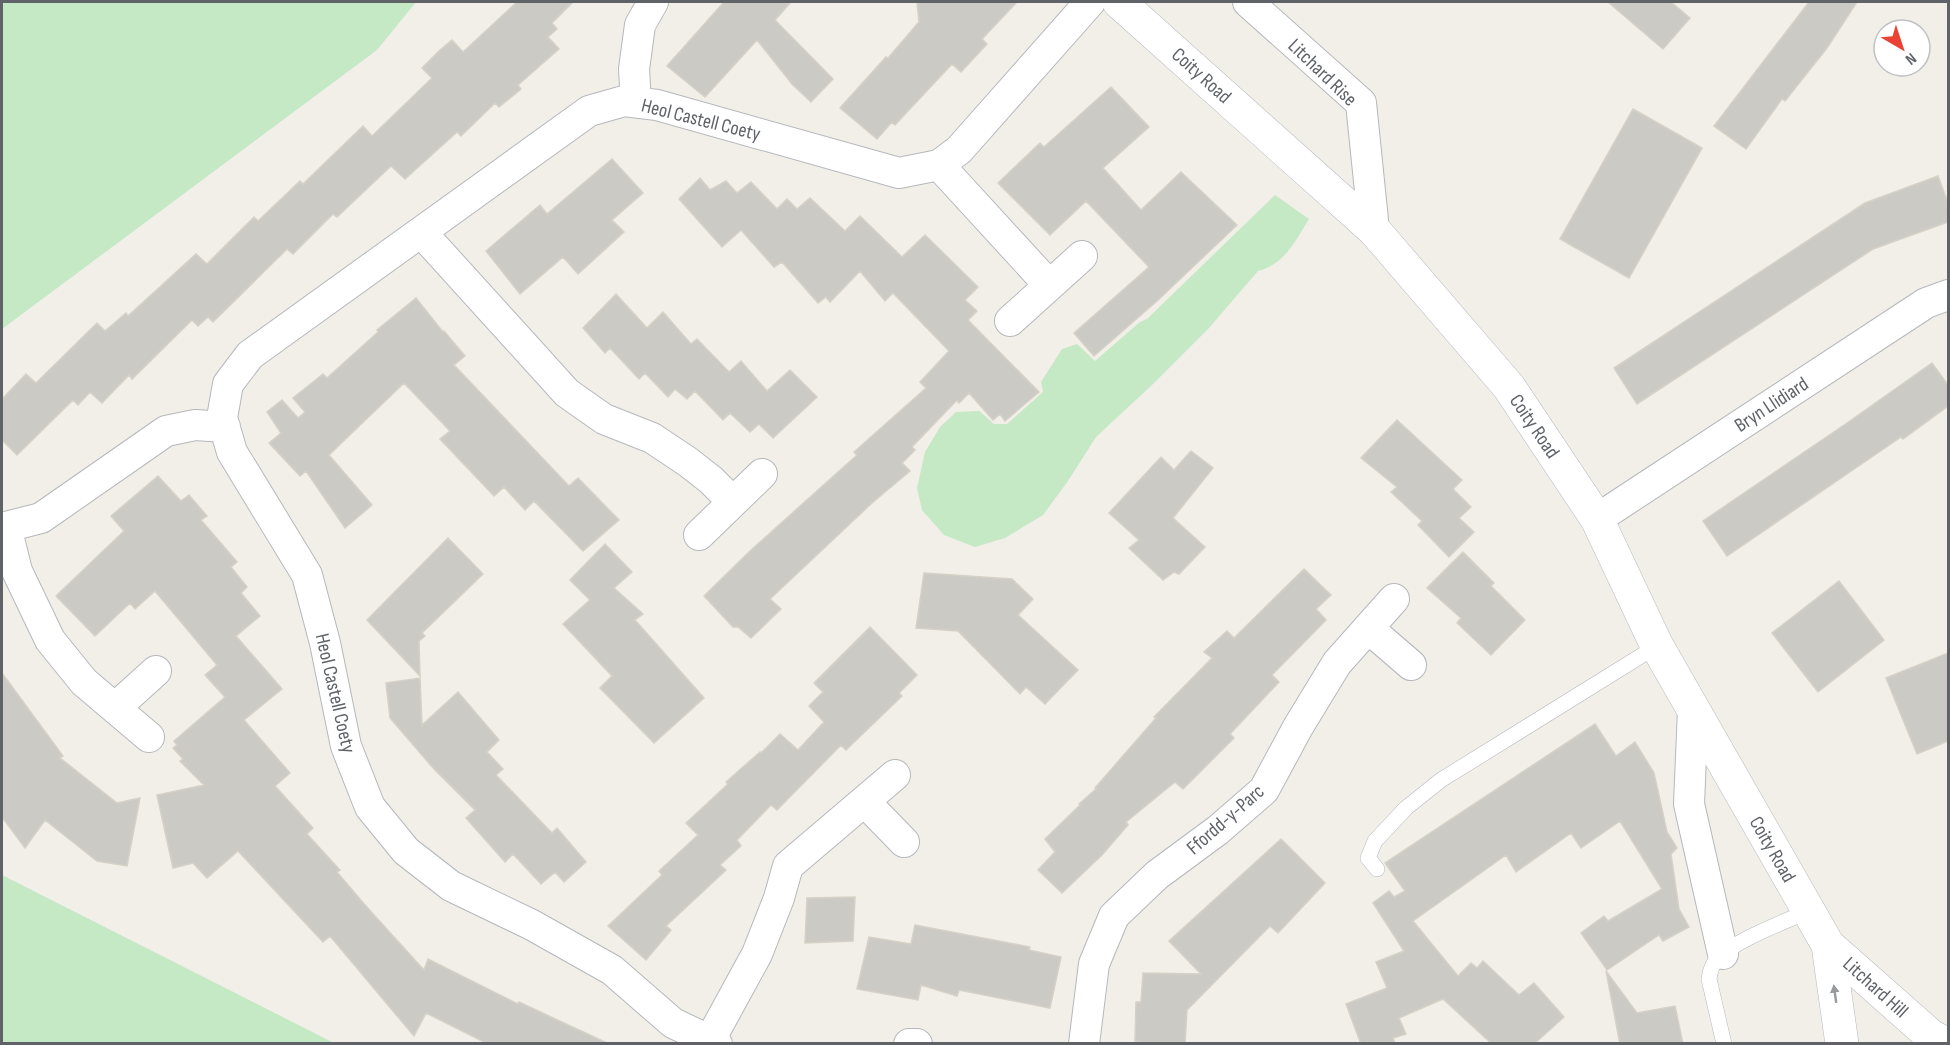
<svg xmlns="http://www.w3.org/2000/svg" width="1950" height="1045" viewBox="0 0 1950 1045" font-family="'Sofia Sans Condensed',sans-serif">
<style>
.green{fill:#c5e8c5}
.building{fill:#cccac5;stroke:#d6d1c6;stroke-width:1.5}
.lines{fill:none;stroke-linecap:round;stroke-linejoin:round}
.service-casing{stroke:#b5b8bc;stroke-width:16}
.minor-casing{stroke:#b5b8bc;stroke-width:32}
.secondary-casing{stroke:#b6babf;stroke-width:34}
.service{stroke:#fff;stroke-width:15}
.minor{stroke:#fff;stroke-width:30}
.secondary{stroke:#fff;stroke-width:33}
.oneway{fill:#979a9d}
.labels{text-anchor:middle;stroke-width:4.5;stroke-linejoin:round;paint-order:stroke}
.street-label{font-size:20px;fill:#5f6368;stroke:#fff}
</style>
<rect width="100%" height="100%" fill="#f1efe8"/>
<path class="green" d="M2,2H416L377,50L2,329Z
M1275,195L1309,219C1296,240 1284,265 1258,271L1209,328L1152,385L1096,437L1068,481L1043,515L1005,538L975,547L944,535L922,510L917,488L925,452L940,427L956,412L979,411L994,424H1007L1043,392L1041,382L1062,349L1077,344L1095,361L1140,322L1147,319Z
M2,875L334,1043H2Z"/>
<path class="building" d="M517,2H573L552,23L557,29L548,37L559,49L518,85L521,89L499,107L495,103L461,136L457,132L405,179L391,166L337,217L333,214L293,254L287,249L213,322L208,317L198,326L192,320L132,379L129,375L102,403L90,392L78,405L73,400L17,455L2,440V399L26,374L36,383L97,323L105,331L126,313L128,316L196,254L207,264L254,217L258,221L300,181L303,184L363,126L372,136L432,78L422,68L440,50L452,40L463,52Z
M724,2H791L775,20L833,79L811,102L792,84L757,40L705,97L667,66Z
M917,2H1017L982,39L987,44L961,72L952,64L895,125L892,122L877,139L840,108L886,57L888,58L919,22Z
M1608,2H1671L1690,18L1663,49Z
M1809,2H1857L1827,48L1785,101L1782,99L1746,149L1714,126Z
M1111,87L1149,127L1103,168L1141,210L1181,172L1237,225L1157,301L1094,356L1074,333L1149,267L1086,201L1050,235L998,183L1040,143L1044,147Z
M1633,109L1702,148L1629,278L1560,239Z
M612,159L643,193L612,220L624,232L578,274L563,257L520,294L486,251L540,205L547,214Z
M1938,176L1948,203V222L1873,249L1637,404L1614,368L1865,203Z
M700,178L710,190L726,181L737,193L751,182L777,209L787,199L797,209L810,198L845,231L860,216L902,257L925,235L978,287L965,300L977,311L968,320L1039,392L1005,421L1000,414L993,420L969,393L959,403L957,400L912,447L915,450L902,463L910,471L872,503L770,599L781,609L751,638L738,627H733L704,596L750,551L857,455L854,452L926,388L920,382L949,351L893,293L885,301L860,271L830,302L826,297L818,303L782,262L774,267L741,230L722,247L679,199Z
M616,294L647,328L663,312L691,344L697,339L729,372L741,361L767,391L790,370L817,397L773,438L759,424L750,432L730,413L723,420L695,391L687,399L675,389L668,397L645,373L639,379L610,348L605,353L583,328Z
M416,298L443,332L444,331L465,356L454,365L569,486L578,478L619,520L583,551L534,501L525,510L504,487L494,496L440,439L450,431L404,383L329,455L372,505L345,528L306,471L300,476L269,443L281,433L267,412L282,400L298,418L305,412L293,398L323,374L327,378L378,332L377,330Z
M1932,363L1948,385V406L1903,439L1901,437L1727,556L1703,521L1847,423Z
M1397,420L1462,480L1453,489L1471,507L1459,518L1474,532L1449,557L1418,525L1422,521L1391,492L1397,487L1361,458Z
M1191,451L1213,468L1173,518L1205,547L1179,574L1174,572L1163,580L1129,548L1139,540L1109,513L1161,457L1174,470Z
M158,476L181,501L189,495L207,516L201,520L237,562L231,567L247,587L241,593L260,616L236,636L282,689L244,720L290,773L275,786L313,828L307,834L340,870L337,872L365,905L424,970L428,959L518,1004L519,1002L609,1044H488L426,1013L414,1036L330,936L323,942L238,851L207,878L193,863L173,868L157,795L204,785L180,761L183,759L173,748L177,745L174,741L225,697L205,675L217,665L155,591L135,609L130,603L95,636L56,596L124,531L111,516Z
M448,538L483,574L422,633L425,636L419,641L420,676L367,620Z
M605,544L632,572L614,588L643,614L635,620L704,698L654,743L600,688L612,676L563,624L590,600L570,580Z
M1463,552L1494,583L1491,586L1525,620L1491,655L1457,623L1461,618L1427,588Z
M1304,569L1331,595L1316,609L1326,620L1272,675L1279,682L1230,734L1234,738L1183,789L1175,782L1126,822L1128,825L1102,855L1062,893L1038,870L1055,852L1045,839L1080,805L1079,804L1096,789L1095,788L1156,718L1154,717L1212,658L1204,652L1227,631L1234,638Z
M924,573L1012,579L1033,599L1018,615L1078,670L1045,704L1026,687L1020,694L958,631L916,628Z
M1839,581L1884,640L1818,692L1772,633Z
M870,627L917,675L899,693L902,696L846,750L841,745L777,810L771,805L737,840L741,846L720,865L726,870L666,926L671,930L646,960L608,926L662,875L659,871L698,835L686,823L728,784L726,782L760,752L761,753L780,734L798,750L824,722L809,706L823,692L814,683Z
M1948,653V741L1917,754L1886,678Z
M2,673L63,756L60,758L117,803L140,798L127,866L97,861L45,820L25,848L2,817Z
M420,678L422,725L458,692L499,740L487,752L503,769L496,775L552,833L557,828L586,862L564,882L555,872L541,884L513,854L505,862L466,818L475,810L434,769L390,718L386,683Z
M1595,724L1616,756L1635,742L1654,773L1667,832L1677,848L1671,854L1679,909L1689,927L1663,941L1659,935L1607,970L1581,933L1604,916L1608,921L1662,889L1620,821L1581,848L1571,833L1516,872L1506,855L1413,921L1458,976L1471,963L1477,968L1483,961L1519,995L1534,983L1564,1017L1534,1044H1492L1443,999L1399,1018L1406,1034L1393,1038L1395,1044H1361L1346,1004L1387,988L1376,962L1404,951L1373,903L1389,891L1394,897L1405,891L1385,863Z
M1281,839L1325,883L1278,933L1270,926L1187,1010L1185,1044H1142V1042L1135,1041L1136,1002H1141L1143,973L1201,974L1169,941Z
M855,897L853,941L805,943L807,898Z
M915,925L1030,947L1029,950L1061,957L1050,1008L959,990L957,996L921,985L918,1000L857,989L869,937L911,944Z
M1606,971L1637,1013L1675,1006L1683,1044H1620Z"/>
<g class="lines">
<g class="service-casing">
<path id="service" d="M1377,869L1368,858L1375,841L1406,808L1441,780L1657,646
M1724,1044L1709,979C1710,971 1712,964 1718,958C1737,939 1783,923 1808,911"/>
</g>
<g class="minor-casing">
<path id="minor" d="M1248,2L1361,103L1374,230
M636,102L634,69L640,25L653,2
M939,165L1049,285
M421,232L567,393L604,419L652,438L688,462L711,480L733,502
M1010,321L1082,256
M1597,519L1926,303L1948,295
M6,527L17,571L50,640L84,682L149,737
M2,528L41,518L166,431L195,425L225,427
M699,535L762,474
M1368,628L1411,665
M115,708L156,671
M1693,709L1689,804L1723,954
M865,802L904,842
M710,1040L757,954L779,898L788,866L895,775
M717,1044L673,1023L612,970L532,925L451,886L406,851L370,807L346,746L325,643L307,575L232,452L222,418L228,384L250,355L589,111L624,101L657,105L899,173L939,165L959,150L1090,2
M909,1044H917
M1084,1044L1094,964L1114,916L1157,875L1218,830L1264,790L1298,727L1337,663L1394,599"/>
</g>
<g class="secondary-casing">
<path id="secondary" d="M1119,2L1374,230L1509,387L1597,519L1657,646L1828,945L1931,1036L1946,1044
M1828,945L1842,1044"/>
</g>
<use href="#service" class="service"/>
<use href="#minor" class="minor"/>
<use href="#secondary" class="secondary"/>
</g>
<defs><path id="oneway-solid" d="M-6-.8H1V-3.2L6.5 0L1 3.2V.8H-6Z" transform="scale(1.5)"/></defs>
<use class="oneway" href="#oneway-solid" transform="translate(1835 994) rotate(-98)"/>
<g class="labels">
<g class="street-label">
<text transform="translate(1323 72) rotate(44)" y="7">Litchard Rise</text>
<text transform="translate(1202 75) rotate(42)" y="7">Coity Road</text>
<text transform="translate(701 119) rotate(14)" y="7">Heol Castell Coety</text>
<text transform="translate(1771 404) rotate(-33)" y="7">Bryn Llidiard</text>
<text transform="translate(1535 426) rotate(56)" y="7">Coity Road</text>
<text transform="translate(336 693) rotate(77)" y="7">Heol Castell Coety</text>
<text transform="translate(1225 819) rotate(-41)" y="7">Ffordd-y-Parc</text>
<text transform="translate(1773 849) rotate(60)" y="7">Coity Road</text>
<text transform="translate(1876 987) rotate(42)" y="7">Litchard Hill</text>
</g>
</g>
<rect width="1950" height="1045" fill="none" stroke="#5f6368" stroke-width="6"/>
<g transform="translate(1902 48) rotate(141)"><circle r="28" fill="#ffffff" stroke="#bfc1c3" stroke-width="1.5"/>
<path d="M0-4.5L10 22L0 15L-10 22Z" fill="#ea4335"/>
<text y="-9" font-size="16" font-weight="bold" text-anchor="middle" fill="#5f6368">N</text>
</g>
</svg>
